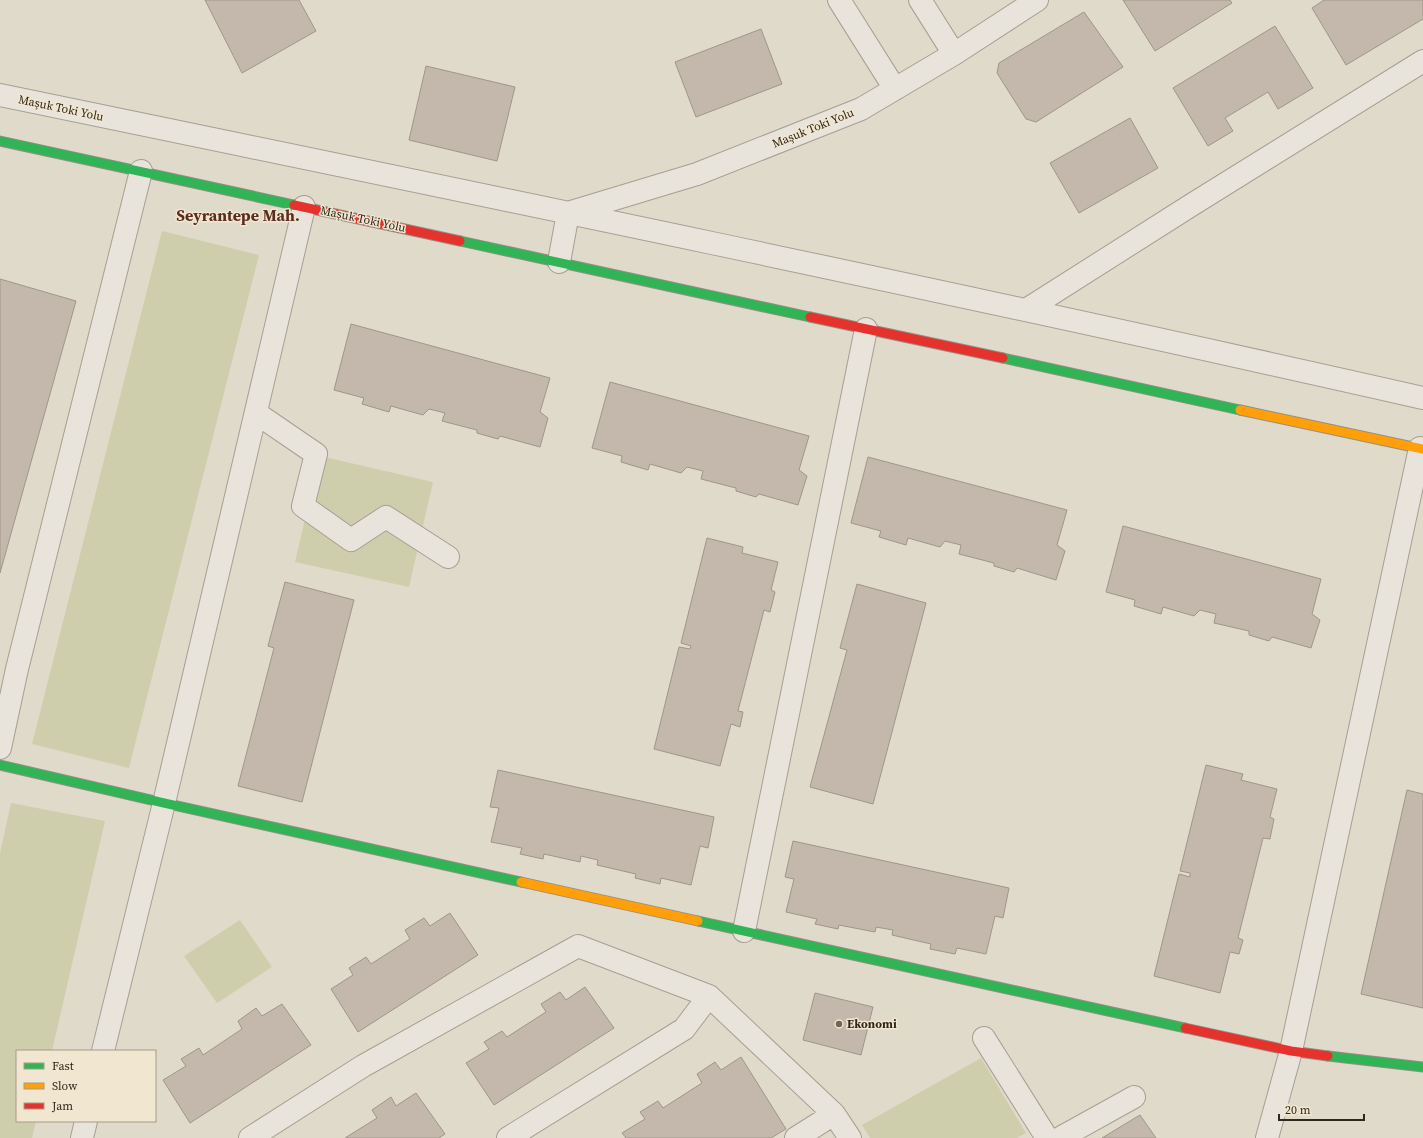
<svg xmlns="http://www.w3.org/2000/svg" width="1423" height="1138" viewBox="0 0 1423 1138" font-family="'Source Serif 4',serif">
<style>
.green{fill:#cecead}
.building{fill:#c3b8ab;stroke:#9f968a}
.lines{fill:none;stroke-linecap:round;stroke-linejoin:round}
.street-casing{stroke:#a59f93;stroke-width:24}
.fast-casing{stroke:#948e84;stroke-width:11}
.slow-casing{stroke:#948e84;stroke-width:11}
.jam-casing{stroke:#948e84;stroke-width:11}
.street{stroke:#e8e4db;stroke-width:22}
.fast{stroke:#30b455;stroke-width:9}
.slow{stroke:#ff9f0a;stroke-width:9}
.jam{stroke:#e5322d;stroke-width:9}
.poi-dot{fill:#6f665a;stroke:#f1e7d0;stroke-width:1.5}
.labels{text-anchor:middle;stroke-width:3;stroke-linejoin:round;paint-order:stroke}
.street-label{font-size:12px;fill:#32271d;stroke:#f1e7d0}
.poi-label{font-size:12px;font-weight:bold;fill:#32271d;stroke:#f1e7d0;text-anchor:start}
.district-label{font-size:16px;font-weight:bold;fill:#5a2d21;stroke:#f1e7d0}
</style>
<rect width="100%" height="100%" fill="#e0daca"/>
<path class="green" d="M162,231L259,255L129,768L32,744Z
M320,456L433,482L409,587L295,562Z
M11,803L105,821L52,1051H17V1121H36L32,1138H0V853Z
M240,920L272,967L217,1003L184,956Z
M981,1058L1026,1133L1017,1138H870L862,1125Z"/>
<path class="building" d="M205,0H299L316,31L242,73Z
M1123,0H1230L1232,3L1155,51Z
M1324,0H1423V19L1346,65L1312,8Z
M1084,12L1123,67L1036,122L1026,119L997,73L999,63Z
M1275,26L1313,88L1278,109L1268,92L1225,118L1233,131L1208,146L1173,88Z
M761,29L782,84L696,117L675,62Z
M426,66L515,87L497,161L409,140Z
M1130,118L1158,168L1079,213L1050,163Z
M0,279L76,301L0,573Z
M351,324L550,378L540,412L548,418L540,447L500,436L498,439L477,433V430L442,421L445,413L429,409L423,415L391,406L389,412L362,404L364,398L334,390Z
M610,382L809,436L799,470L807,476L798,505L759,494L756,497L736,491V488L701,479L703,471L687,467L681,473L650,464L648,470L621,462L622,456L592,448Z
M868,457L1067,510L1057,545L1065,551L1056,580L1017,568L1014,572L994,566V563L959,554L961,545L945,541L940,547L908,538L906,545L879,537L881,531L851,523Z
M1123,526L1321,579L1312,614L1320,620L1311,648L1272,637L1269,641L1249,635V631L1214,623L1216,614L1200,610L1194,616L1163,607L1161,614L1134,606L1135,600L1106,592Z
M707,538L743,547L742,553L778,562L771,590L775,592L770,612L764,610L738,711L743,712L740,727L731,724L720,766L654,749L679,647L690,649L691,646L681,643Z
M285,582L354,600L302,802L238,786L274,648L268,646Z
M857,584L926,603L873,804L810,787L847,650L840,648Z
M1206,765L1243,774L1241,780L1277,789L1270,817L1274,819L1270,839L1263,838L1238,938L1243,940L1239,954L1230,952L1220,993L1154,976L1179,874L1190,877V873L1180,871Z
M498,770L714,817L708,848L700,846L691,885L661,878L660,884L635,878L636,874L597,865L598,860L581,856L580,862L544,854L543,859L520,854L522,848L491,842L499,808L490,807Z
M1407,790L1423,794V1008L1361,994Z
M793,841L1009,888L1003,918L995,916L986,954L957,948L955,954L930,949L931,944L892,935L893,930L876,927L875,932L839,925L838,929L815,924L817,919L786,912L794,879L785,877Z
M450,913L478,955L358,1032L331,989L353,975L349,968L366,957L371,964L410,939L405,930L424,918L430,926Z
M585,987L614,1028L494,1105L466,1063L489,1049L484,1042L502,1031L507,1037L546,1012L541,1004L560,992L566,1000Z
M815,993L873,1007L861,1055L803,1040Z
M282,1004L311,1045L190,1123L163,1080L186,1066L181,1059L199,1048L203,1055L242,1029L238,1021L256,1008L262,1016Z
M741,1057L786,1129L771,1138H626L622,1133L645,1119L640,1112L658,1101L663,1108L702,1083L697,1074L715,1062L721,1070Z
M416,1093L445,1134L439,1138H345L377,1118L372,1110L391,1097L396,1106Z
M1140,1115L1156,1138H1102Z"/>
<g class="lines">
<g class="street-casing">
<path id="street" d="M839,0L895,89
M920,0L954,54
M0,95C475,193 950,291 1423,398
M571,212L697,174L861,109L954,54L1037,0
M559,262L568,213
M1026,310L1193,204L1423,61
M256,413L316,454L303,506L351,540L386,517L448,557
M0,748L17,669L141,171
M744,931L866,329
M984,1038L1047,1138
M103,1051L164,803L304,207
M82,1138L86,1121
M250,1138L363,1066L578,946L709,996L834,1114L850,1138
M508,1138L684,1029L709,996
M796,1138L834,1114
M1060,1138L1134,1097
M1267,1138L1291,1051L1420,448"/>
</g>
<g class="fast-casing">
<path id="fast" d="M0,141L294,205
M460,241L810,317
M1003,358L1240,410
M0,765L164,803L521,882
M698,921L1185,1028
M1328,1056L1423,1067"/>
</g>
<g class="slow-casing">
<path id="slow" d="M1240,410L1423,449
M521,882L698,921"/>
</g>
<g class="jam-casing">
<path id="jam" d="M294,205L460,241
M810,317L1003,358
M1185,1028L1291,1051L1328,1056"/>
</g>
<use href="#street" class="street"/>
<use href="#fast" class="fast"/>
<use href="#slow" class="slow"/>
<use href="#jam" class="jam"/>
</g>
<circle class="poi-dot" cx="839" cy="1024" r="4"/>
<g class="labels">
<g class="street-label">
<text transform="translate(61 108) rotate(12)" y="4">Maşuk Toki Yolu</text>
<text transform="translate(813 128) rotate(-22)" y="4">Maşuk Toki Yolu</text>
<text transform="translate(363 219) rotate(12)" y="4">Maşuk Toki Yolu</text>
</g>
<g class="poi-label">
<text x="847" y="1028">Ekonomi</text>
</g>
<g class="district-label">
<text x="238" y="221">Seyrantepe Mah.</text>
</g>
</g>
<rect x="16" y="1050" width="140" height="72" fill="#f1e7d0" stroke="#a59a88"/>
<rect x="24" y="1063" width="20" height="6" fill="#30b455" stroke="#a59a88"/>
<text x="52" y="1070" font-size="12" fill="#32271d">Fast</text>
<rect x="24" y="1083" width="20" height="6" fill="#ff9f0a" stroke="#a59a88"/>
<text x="52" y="1090" font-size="12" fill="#32271d">Slow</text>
<rect x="24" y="1103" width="20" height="6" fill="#e5322d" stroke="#a59a88"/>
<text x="52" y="1110" font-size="12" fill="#32271d">Jam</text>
<path d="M1279 1114v6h85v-6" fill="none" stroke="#32271d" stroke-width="2"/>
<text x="1285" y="1114" font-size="12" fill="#32271d" stroke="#f1e7d0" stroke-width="3" paint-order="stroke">20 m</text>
</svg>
